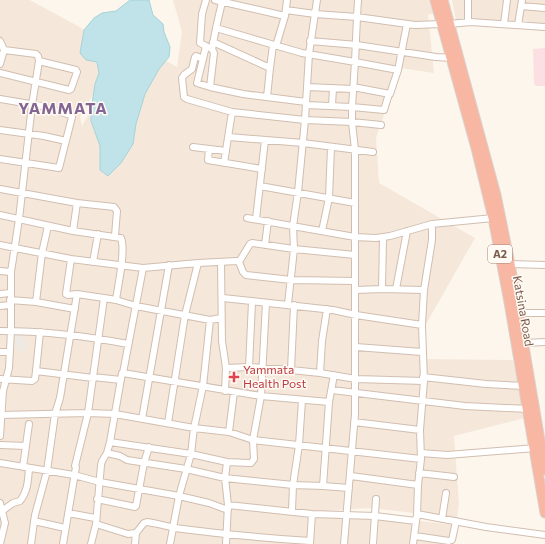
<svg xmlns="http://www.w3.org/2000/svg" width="545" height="544" viewBox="0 0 545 544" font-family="Commissioner,sans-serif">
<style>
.residential{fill:#f5e8da}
.industrial{fill:#efe9e4}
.medical{fill:#fbdfe3}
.water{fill:#bfe3e8;stroke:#a5d3da}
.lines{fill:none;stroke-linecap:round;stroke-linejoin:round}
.minor-casing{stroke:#d1beb0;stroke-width:8}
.highway-casing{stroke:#dad1cd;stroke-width:11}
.minor{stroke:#fff;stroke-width:6}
.highway{stroke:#f7b7a3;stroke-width:9}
.health-dot{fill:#e0444e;stroke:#fffaf3;stroke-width:1.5}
.labels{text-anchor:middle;stroke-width:3;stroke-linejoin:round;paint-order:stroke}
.shield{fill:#fffaf3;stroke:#a28b7f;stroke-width:1}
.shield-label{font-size:11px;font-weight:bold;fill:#7a5c4d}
.street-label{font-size:12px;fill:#7a5c4d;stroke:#fffaf3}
.health-label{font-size:12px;fill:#be3a42;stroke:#fffaf3;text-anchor:start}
.district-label{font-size:16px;font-weight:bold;letter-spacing:1px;fill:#846695;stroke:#fffaf3}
</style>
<rect width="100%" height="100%" fill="#fdf6ec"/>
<path class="residential" d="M0,0H30L120,49L80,117L82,126L130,40L177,67L182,32L173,0H430L434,14H428L434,73L400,68L376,138L379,183L475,238L421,333V359L513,360L525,418L454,436L459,504L457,518L370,508L322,511L319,516L369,515L455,525L452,544H310L311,530L305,541V544H0Z
M452,0H545V28L456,20Z"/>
<path class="industrial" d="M16,336L26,338L25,352L15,350Z"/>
<path class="medical" d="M545,48V86H536L534,84L533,49Z"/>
<path class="water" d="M130,0H149L153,15L163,24L164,32L170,47L169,57L159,69L145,94L136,124L133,144L121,163L108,176L100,170V146L91,121V110L95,84L99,73L97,62L86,60L80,53L84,30L94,18L102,13L116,11Z"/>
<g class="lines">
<g class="minor-casing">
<path id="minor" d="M206,0L202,14L200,43L212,49L216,28L302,53L355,62L357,17L415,25L442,24
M215,0L285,16
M468,0V22
M521,6L545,8
M286,10L315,14L357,17L358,0
M449,24L471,22L545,27
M504,24L507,0
M518,25L522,0
M216,28L222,2
M0,41L4,50L0,64
M310,41L357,45L436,57L452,58
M213,42L270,68
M206,46L203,59L196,56L195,57L192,69L184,75L182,78L184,97L187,99L232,112L305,120L352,122L355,150V414L344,544
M276,46L285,16L287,0
M203,59L197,83L210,87L214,53L212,49
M398,70L390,94H389L384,110L352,107L355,62L398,70L407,24
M0,73L69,90L71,89L77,72L76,70L39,61
M210,87L243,94L306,102
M307,87L353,89
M353,87L390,94
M267,97L270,68L273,45
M0,99L42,106L46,108L71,115L72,117L59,168L0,159
M306,105L352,107V122L381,125
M332,106L333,88
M0,130L44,136L66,141
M229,137L303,143L373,152
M193,147L226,151
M209,149L208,160L262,169
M224,163L232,112
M260,186L355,203
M0,189L77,203L114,207L117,211L115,236
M0,215L73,231L121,238C126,251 118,285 116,300L104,298
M247,218L355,237L376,238L390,236L432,224L493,218
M256,219L265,140
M73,231L77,203
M322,231L329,198L331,147
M0,245L71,259L143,268L123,373H122L110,442L107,453L102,461L101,465L96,524L91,544
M265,245L268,221
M93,262L98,234
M239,262L250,244L252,243L294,249L355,255
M239,262L243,272L246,275L291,280L355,281
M221,263L222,341L226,368L225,391
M510,264L545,265
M143,268L198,263L237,261L239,262
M0,271L11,272
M382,289L383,237
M396,289L407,231
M356,290L382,289L424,290
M0,294L10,293
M223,298L333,310L356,315L422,325
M10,300L36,302L75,309
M116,300L136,306L210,320L221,318
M36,302L42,253L48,226
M288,304L294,249L293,226L298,192L305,120L309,54L317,0
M0,306L10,305
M519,313H545
M0,331C43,331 86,336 128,344
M524,343L545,342
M356,347L422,352
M0,352H10
M249,367L252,302
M226,368L249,367L291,370L320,373L356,379L424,381
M291,370L294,305
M36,371L40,332
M123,373L261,396L329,402
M320,373L322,341L327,309
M93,377L121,380
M423,377L486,384L524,386
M0,379L32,381L35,379L36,371L93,378
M332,390L465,406L528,409
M0,415L88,413L115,414L194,428L229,432L253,440L421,459
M142,419L169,265
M354,422L420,430
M168,423L185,315L198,263
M229,432L234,392
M0,436L3,391L9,368L11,331V272L19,219L32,105L39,61L38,56L36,54L4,50
M110,442L191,454L227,462L249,463H251L254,459L253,440L261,396L266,303
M0,445L26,446
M107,453L120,456L127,460L186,469L225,478L293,485L323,486L349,488
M421,453L447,455L535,448
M0,463L74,475L100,482L179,496L209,503L228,510
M23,467L29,424
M419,473L454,477
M351,476L418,485
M323,486L329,402L334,375
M97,499L135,507L136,506L144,463L149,447
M0,503L5,523L0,544
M228,505L312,514L375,516L416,521
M2,511L13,503L20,501C28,491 28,480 29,468
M292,511L293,485L299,445L302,400
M68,513L95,518
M417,514L486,527L545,535
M442,519L446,493
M34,521L65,528
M96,524L128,534L136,533L144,523L147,522C156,523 165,526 175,528C220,534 265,538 310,541
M415,536L449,541L452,540L456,521
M31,544L35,515L47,471L55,414L60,398L77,294
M63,544L76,467L75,466L88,413L104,298L77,294L68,295L66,294L71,259
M135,544L136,533
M170,544L179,496L191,454L194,428L203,386L210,320
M226,544L228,505L225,478L227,462
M310,544L312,514
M373,544L376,499
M413,544L417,514L418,485L421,459L420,430L424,381L422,325L424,290L432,240V224"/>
</g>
<g class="highway-casing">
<path id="highway" d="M435,0L476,148L493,218L509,302L545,513
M443,0L496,195L510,264L545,470"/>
</g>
<use href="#minor" class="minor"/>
<use href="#highway" class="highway"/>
</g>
<path class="health-dot" d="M232 371h4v4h4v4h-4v4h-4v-4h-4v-4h4z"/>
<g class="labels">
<rect class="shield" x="488" y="245" width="24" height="18" rx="3"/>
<g class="shield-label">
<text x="500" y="258">A2</text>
</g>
<g class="street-label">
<text transform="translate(523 311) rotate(80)" y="4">Katsina Road</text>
</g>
<g class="health-label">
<text x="243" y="374">Yammata<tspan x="243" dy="14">Health Post</tspan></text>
</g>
<g class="district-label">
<text x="63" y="114">YAMMATA</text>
</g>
</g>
</svg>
